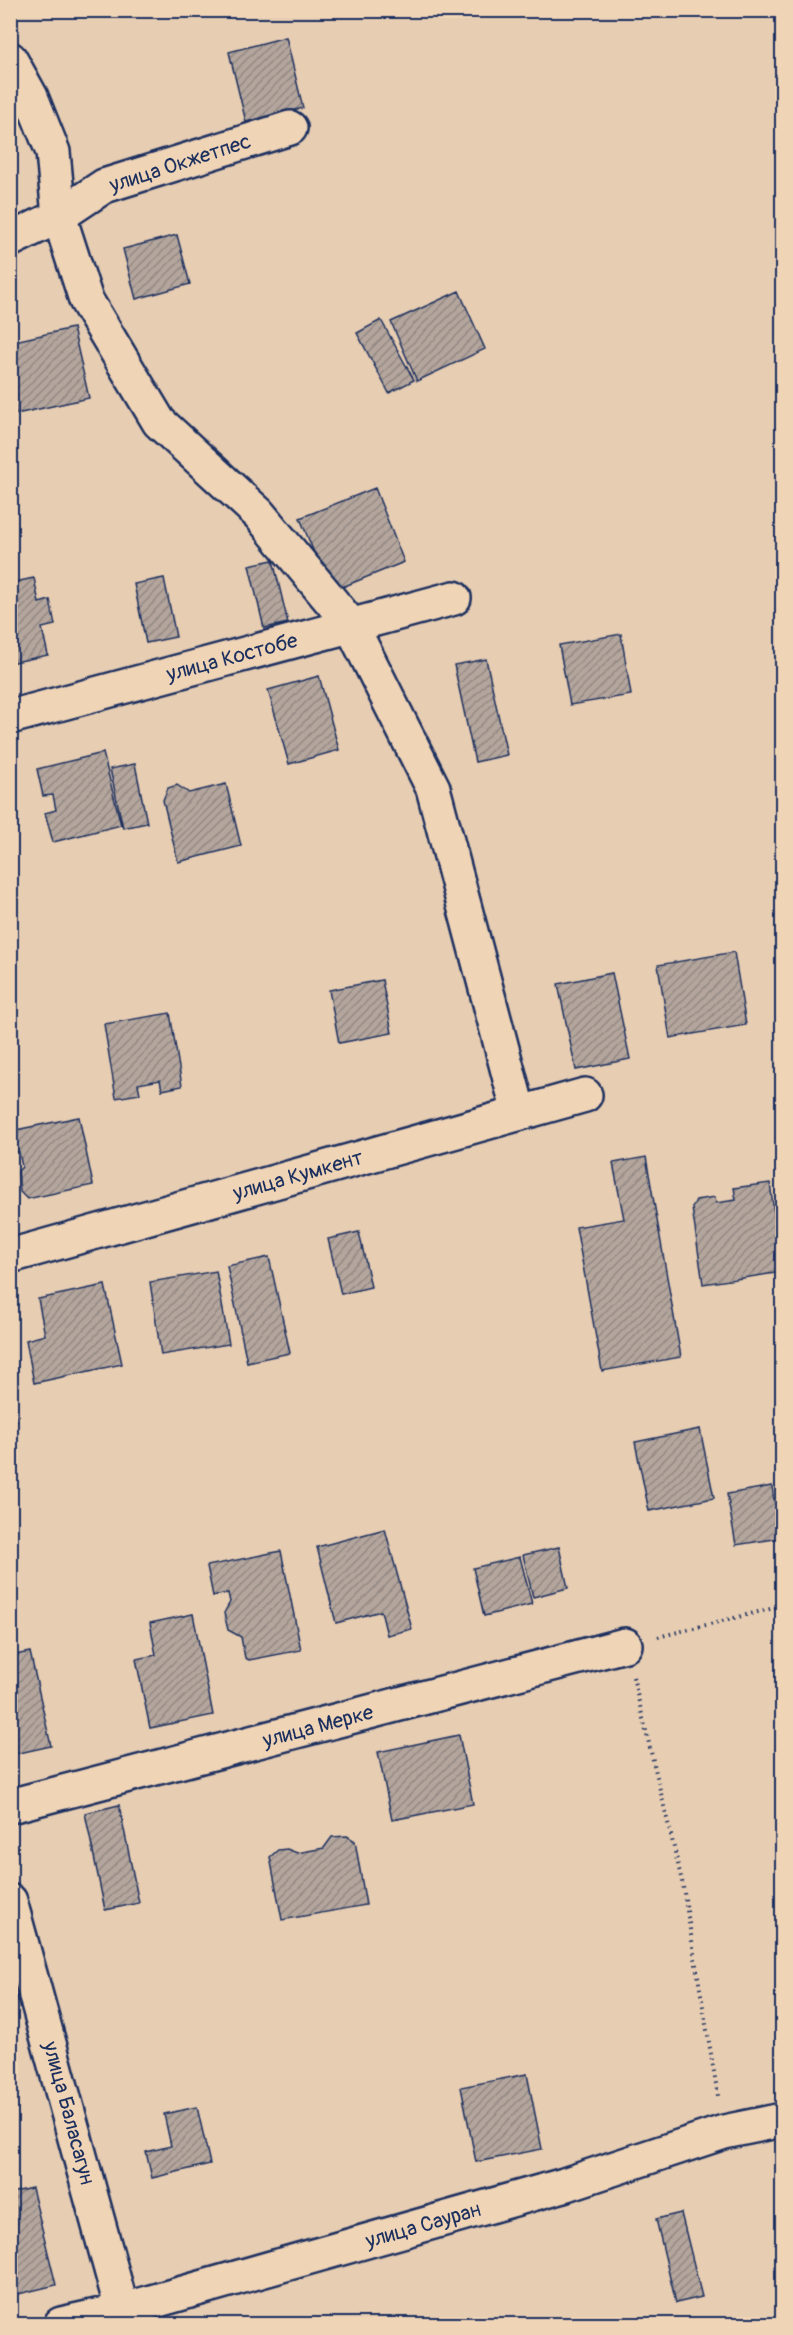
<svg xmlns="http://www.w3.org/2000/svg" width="793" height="2335" viewBox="0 0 793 2335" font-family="Pangolin,sans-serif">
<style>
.building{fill:url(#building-hatch);stroke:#1b2f5e;stroke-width:1.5}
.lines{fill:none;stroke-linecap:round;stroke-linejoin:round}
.street-casing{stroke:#1b2f5e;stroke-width:38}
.path{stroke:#1b2f5e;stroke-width:4;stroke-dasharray:1.5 4.5;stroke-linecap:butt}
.street{stroke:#f0d4b6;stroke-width:33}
.labels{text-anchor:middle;stroke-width:4.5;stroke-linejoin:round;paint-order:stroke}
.street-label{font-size:21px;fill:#1b2f5e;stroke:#f0d4b6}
</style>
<defs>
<pattern id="building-hatch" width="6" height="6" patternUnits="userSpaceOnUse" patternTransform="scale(1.5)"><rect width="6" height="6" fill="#b4a69d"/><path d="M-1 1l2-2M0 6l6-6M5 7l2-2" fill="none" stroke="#928883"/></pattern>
</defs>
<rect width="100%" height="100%" fill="#e7cdb2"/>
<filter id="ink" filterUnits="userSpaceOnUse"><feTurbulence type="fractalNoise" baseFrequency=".0167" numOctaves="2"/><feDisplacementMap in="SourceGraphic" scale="12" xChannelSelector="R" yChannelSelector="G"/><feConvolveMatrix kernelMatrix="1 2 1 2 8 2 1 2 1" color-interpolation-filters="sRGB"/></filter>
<g filter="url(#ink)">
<path class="building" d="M286,37L303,108L246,122L229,52Z
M177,235L190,284L136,299L123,249Z
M459,291L485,349L417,381L391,322Z
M381,320L414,380L389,393L357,333Z
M73,328L89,398L16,414L10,390V342Z
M375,488L404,562L330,592L300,518Z
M273,560L288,623L264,628L249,565Z
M34,578L39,603L50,600L55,625L42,628L48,655L10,663V583Z
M164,578L176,637L146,643L134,584Z
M621,634L631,695L570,705L559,645Z
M486,659L507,755L475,762L454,665Z
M319,676L339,750L289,764L268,690Z
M103,753L121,825L53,842L45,813L56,810L53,795L43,796L37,769Z
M135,764L147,823L123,828L110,769Z
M226,784L241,846L178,862L163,800L168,788L177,785L189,793Z
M734,952L746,1025L670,1038L658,965Z
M612,973L630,1059L576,1070L558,984Z
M382,980L392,1033L339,1043L329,990Z
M170,1013L182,1086L162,1090L160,1080L138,1084L140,1094L116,1098L104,1024Z
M79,1117L93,1185L27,1199L20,1192L18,1171L22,1167L19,1152L12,1148L10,1138L16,1130Z
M646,1157L681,1357L602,1371L576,1227L624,1219L613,1163Z
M770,1183L782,1272L703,1284L692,1208L696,1200L715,1197L716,1203L736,1200L734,1188Z
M359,1232L371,1287L341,1294L328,1239Z
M269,1257L290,1353L247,1362L227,1266Z
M216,1271L229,1344L161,1355L150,1282Z
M105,1285L122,1364L34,1383L26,1340L45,1335L38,1299Z
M10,1392L17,1420L10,1422Z
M700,1429L714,1498L649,1511L635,1442Z
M772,1486L774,1501L782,1500V1523H778L780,1538L736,1545L727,1494Z
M385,1529L412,1629L387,1635L381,1611L336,1623L317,1547Z
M559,1547L568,1588L533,1597L523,1555Z
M281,1551L301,1650L249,1660L245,1658L241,1637L228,1630L224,1613L230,1602L228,1593L213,1596L207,1566Z
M520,1557L532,1604L484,1616L473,1568Z
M193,1614L213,1715L150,1728L136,1659L156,1655L150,1623Z
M30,1652L51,1746L10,1755V1656Z
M459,1735L473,1804L392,1820L378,1752Z
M119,1805L139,1903L105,1910L85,1813Z
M347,1836L355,1841L366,1905L282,1920L270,1857L278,1850L287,1849L297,1853L324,1848L332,1837Z
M527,2074L542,2149L476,2162L461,2087Z
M197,2107L210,2164L152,2178L146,2152L171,2146L164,2114Z
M32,2188L56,2285L10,2296V2193Z
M681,2213L702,2297L676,2303L656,2219Z"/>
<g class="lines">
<g class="street-casing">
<path id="street" d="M10,59L31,97L53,152L59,216L86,300L159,422L259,514L351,625L433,788L519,1113
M10,240L59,216L104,186L290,128
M10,717L454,598
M10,1256L585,1095
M10,1806L625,1645
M10,1901L126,2324
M61,2324L123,2310L564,2185L724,2132L782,2120"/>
</g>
<path class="path" d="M658,1637L782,1606
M633,1677L682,1881L718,2096"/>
<use href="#street" class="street"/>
</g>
</g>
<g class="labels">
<g class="street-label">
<text transform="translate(180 163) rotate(-18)" y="7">улица Окжетпес</text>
<text transform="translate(232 657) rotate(-15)" y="7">улица Костобе</text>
<text transform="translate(298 1175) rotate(-16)" y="7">улица Кумкент</text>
<text transform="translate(318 1726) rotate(-15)" y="7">улица Мерке</text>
<text transform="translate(69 2113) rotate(75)" y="7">улица Баласагун</text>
<text transform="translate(423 2225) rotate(-16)" y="7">улица Сауран</text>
</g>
</g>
<rect width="793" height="2335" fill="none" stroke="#f0d4b6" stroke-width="36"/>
<rect x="18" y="18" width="757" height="2299" fill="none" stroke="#1b2f5e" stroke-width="2" filter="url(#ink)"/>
</svg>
